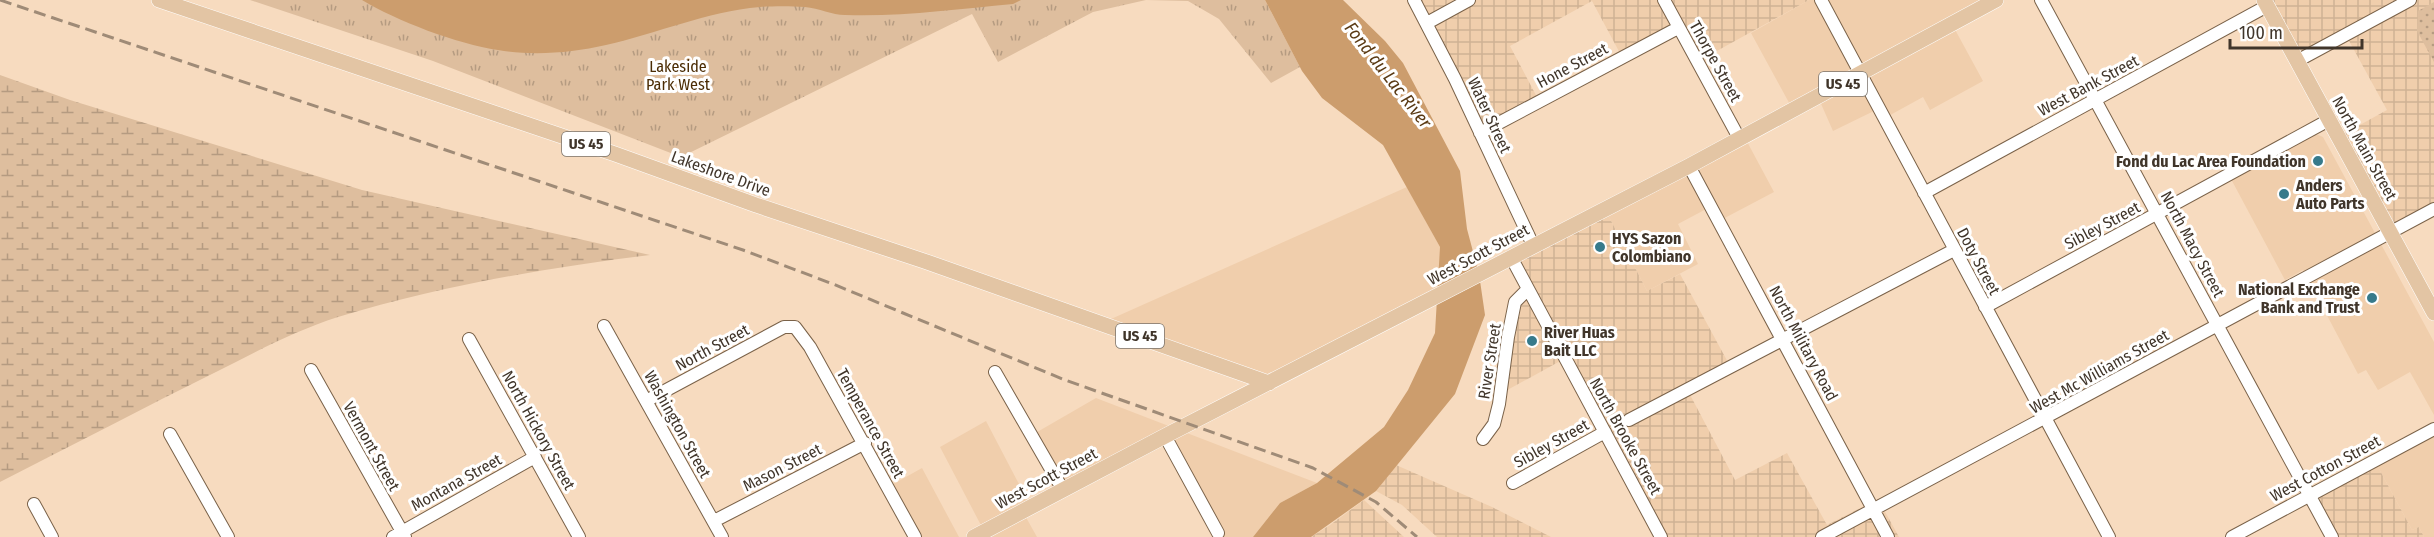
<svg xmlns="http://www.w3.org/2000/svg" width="2434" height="537" viewBox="0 0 2434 537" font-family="'Fira Sans Condensed',sans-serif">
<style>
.built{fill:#f0ceac}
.industrial{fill:url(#industrial-grid)}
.grass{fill:url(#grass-dots)}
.wetland{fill:url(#wetland-marsh)}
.park{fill:url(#park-tufts)}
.water{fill:#cc9d6d}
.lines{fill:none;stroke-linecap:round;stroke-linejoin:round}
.minor-casing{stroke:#7a6249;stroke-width:14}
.major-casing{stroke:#fff;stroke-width:16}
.minor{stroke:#fff;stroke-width:12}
.major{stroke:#e3c5a4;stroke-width:15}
.rail{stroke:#9f8b77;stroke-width:3;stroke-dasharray:12 6;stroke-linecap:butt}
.poi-dot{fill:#377a8b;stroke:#fff;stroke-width:2}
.labels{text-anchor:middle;stroke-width:6;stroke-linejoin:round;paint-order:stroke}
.shield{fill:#fff;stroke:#79726a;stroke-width:1.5}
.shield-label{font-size:15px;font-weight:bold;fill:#40352a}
.street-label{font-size:16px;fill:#40352a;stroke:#fff}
.park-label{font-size:16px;fill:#4b2c04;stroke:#fff}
.poi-label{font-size:16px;font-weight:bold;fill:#40352a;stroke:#fff;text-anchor:start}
.water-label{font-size:18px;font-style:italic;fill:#5a3a14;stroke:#fff}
</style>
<defs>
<pattern id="industrial-grid" width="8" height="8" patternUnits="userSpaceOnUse" patternTransform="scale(1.5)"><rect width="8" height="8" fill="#f0ceac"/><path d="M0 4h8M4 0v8" fill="none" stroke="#cfb294"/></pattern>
<pattern id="grass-dots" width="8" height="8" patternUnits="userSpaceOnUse" patternTransform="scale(1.5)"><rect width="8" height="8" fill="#debe9e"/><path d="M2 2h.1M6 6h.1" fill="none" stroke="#b59b81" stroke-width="1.8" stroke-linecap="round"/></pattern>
<pattern id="wetland-marsh" width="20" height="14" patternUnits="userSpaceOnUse" patternTransform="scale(1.5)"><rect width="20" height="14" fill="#debe9e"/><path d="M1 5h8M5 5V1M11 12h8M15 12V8" fill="none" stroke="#b59b81"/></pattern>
<pattern id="park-tufts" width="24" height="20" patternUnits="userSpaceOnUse" patternTransform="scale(1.5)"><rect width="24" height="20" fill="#debe9e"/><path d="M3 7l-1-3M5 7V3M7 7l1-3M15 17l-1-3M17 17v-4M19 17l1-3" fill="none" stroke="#b59b81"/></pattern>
</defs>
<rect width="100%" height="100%" fill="#f7dbbf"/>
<path class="built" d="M1809,0H1996L1952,24L1983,81L1930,110L1923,97L1883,119L1878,109L1833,131L1818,97L1793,110L1751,33Z
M2316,134L2323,137L2434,342V415L2410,372L2378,390L2366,370L2358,374L2303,270L2285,280L2231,179Z
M1744,136L1774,192L1719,221L1710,207L1678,224L1698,264L1647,291L1605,209Z
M1407,187L1440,247L1439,295L1269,383L1102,323Z
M1096,398L1317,483L1280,503L1253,537H1224L1218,533L1165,436L1063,490L1032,435Z
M986,421L1031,507L1023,512L1037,537H974L984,531L940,447Z
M2434,434V537H2424L2419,527L2412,530L2377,465Z
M922,468L959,537H915L888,487Z"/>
<path class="industrial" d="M1413,0H1809L1697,62L1678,28L1622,57L1592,1L1510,46L1539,101L1480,133Z
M2264,0H2434V209L2391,232L2338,137L2387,110L2348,39L2297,61Z
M1605,209L1647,291L1680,274L1730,366L1687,389L1735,480L1787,453L1827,525L1878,499L1899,537H1661L1564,359L1500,394L1515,302L1528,289L1511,257Z
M1396,465L1492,507L1551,537H1437L1402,505L1376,491Z
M2377,465L2412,530L2419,527L2424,537H2337L2319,502L2320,497Z
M1364,500L1404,537H1311L1330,525Z"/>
<path class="grass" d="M2434,2V62L2417,31L2418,11Z"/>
<path class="wetland" d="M0,75L70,100L362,190L650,255C545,268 440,286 338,317C297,330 257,351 218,371C145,407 73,445 0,482Z"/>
<path class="park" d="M250,0H1265L1300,67L1271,83L1219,19L1188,1L1146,0L1093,12L998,62L972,14L681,157L433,61Z"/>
<path class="water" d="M362,0H1021L1013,4C957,9 901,17 845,15C832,15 819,8 805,7C791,6 774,6 760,7C706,12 658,33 606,45C571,53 533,56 498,50C457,44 397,21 362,0Z
M1265,0H1343L1385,41L1403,63L1460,171L1467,229L1479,274L1485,315L1455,394L1376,491L1311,537H1253L1280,503L1317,483L1384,427L1408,390L1435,333L1440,247L1383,145L1322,98L1302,71Z"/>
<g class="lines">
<g class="minor-casing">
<path id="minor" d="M1414,0L1455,79L1533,245
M1664,0L1739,138
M1821,0L2109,537
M2041,0L2332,537
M1427,23L1469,0
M2297,61L2410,0
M1480,133L1678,28
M1689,166L1888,537
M1924,193L2267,6
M1511,257L1661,537
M1985,307L2329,120
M604,326L722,537
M469,339L579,537
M311,370L405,537
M995,372L1063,490
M646,401L784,327H795L810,347L915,537
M1629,420L1954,250
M170,434L228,537
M1165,436L1218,533
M1483,439L1494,424L1499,404L1508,337L1515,302L1528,289
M1513,483L1605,432
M34,504L52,537
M714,521L865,443
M393,537L535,457
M1822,537L2434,209
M2232,537L2434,429"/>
</g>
<g class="major-casing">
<path id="major" d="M159,0L615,154L756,205L924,261L1269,383
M2264,0L2434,313
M974,537L1165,436L1689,166L1996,0"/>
</g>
<use href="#minor" class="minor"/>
<use href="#major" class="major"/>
<path class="rail" d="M0,0L743,250L833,284L1065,380L1313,468L1376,502L1417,537"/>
</g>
<g class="poi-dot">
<circle cx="2318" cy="161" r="6"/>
<circle cx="2284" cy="194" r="6"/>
<circle cx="1600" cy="247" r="6"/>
<circle cx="2372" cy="298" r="6"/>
<circle cx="1532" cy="341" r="6"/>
</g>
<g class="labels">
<g class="shield">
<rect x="1819" y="72" width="48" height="24" rx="4.5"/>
<rect x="562" y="132" width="48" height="24" rx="4.5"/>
<rect x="1116" y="324" width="48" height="24" rx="4.5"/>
</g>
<g class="shield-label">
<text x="1843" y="89">US 45</text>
<text x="586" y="149">US 45</text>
<text x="1140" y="341">US 45</text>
</g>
<g class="street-label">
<text transform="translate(1716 61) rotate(61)" y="6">Thorpe Street</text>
<text transform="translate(1572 65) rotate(-28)" y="6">Hone Street</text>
<text transform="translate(2088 85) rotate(-28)" y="6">West Bank Street</text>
<text transform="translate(1490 115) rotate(65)" y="6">Water Street</text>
<text transform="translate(2365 148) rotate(61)" y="6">North Main Street</text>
<text transform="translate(721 173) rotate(20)" y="6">Lakeshore Drive</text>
<text transform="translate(2102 225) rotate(-28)" y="6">Sibley Street</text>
<text transform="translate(2193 244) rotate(62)" y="6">North Macy Street</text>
<text transform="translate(1478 254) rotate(-28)" y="6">West Scott Street</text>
<text transform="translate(1979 261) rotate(62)" y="6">Doty Street</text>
<text transform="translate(1804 343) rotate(62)" y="6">North Military Road</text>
<text transform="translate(712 347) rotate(-28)" y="6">North Street</text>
<text transform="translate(1489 361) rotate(-81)" y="6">River Street</text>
<text transform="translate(2099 371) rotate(-29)" y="6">West Mc Williams Street</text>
<text transform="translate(871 423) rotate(61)" y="6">Temperance Street</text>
<text transform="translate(678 424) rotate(61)" y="6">Washington Street</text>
<text transform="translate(539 430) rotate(61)" y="6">North Hickory Street</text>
<text transform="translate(1626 436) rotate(61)" y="6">North Brooke Street</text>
<text transform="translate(1551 443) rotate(-29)" y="6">Sibley Street</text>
<text transform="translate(372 446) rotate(61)" y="6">Vermont Street</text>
<text transform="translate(782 467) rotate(-27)" y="6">Mason Street</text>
<text transform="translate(2325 468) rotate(-28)" y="6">West Cotton Street</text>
<text transform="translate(1046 478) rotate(-28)" y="6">West Scott Street</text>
<text transform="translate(456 482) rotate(-29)" y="6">Montana Street</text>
</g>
<g class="park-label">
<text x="678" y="72">Lakeside<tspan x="678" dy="18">Park West</tspan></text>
</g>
<g class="poi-label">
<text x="2306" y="167" text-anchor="end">Fond du Lac Area Foundation</text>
<text x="2296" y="191">Anders<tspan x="2296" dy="18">Auto Parts</tspan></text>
<text x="1612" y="244">HYS Sazon<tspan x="1612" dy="18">Colombiano</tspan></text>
<text x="2360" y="295" text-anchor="end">National Exchange<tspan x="2360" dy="18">Bank and Trust</tspan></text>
<text x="1544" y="338">River Huas<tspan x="1544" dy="18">Bait LLC</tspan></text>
</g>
<g class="water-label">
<text transform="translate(1388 75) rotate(52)" y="6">Fond du Lac River</text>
</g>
</g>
<path d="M2230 39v9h132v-9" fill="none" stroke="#40352a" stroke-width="3"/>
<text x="2239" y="39" font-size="18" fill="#40352a" stroke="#ffffff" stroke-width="4.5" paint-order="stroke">100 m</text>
</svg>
